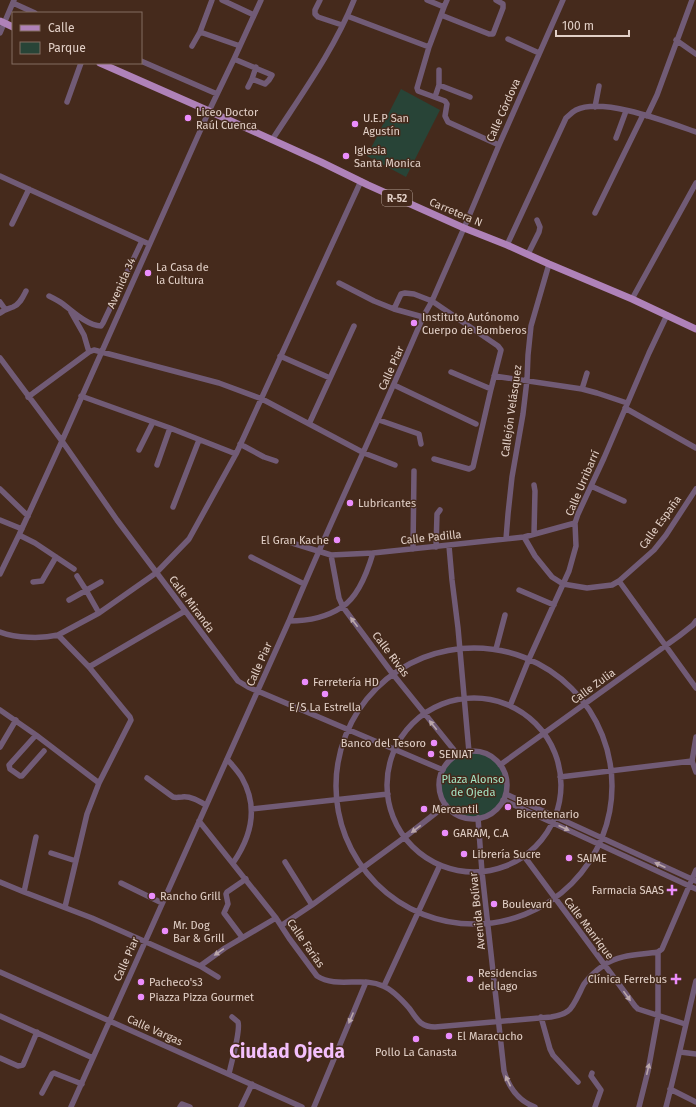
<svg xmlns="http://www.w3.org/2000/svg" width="696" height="1107" viewBox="0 0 696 1107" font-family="'Fira Sans',sans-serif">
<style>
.green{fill:#284437}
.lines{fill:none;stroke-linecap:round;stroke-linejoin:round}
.minor{stroke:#715b76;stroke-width:5.5}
.major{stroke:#af82b9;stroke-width:7}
.oneway{fill:#baa6aa}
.poi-dot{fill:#eb8dfc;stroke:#452a1c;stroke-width:1.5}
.labels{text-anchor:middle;stroke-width:3;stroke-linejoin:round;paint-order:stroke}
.shield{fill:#452a1c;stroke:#b29e93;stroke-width:1}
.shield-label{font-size:10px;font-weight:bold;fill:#e1cfc6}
.street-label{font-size:11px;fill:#e1cfc6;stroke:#452a1c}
.poi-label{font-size:11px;fill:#e1cfc6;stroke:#452a1c;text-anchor:start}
.park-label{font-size:11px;fill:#a4e5c4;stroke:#452a1c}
.town-label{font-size:19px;font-weight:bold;fill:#f3bffc;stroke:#452a1c}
</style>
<rect width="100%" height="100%" fill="#452a1c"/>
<path class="green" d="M401,89L440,110L406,177L367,156Z
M439 785a34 34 0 1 1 68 0a34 34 0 1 1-68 0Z"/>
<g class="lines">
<path class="minor" d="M212,0L200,32L240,46
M222,0L254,15
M320,0L315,10V14L318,17L342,25
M427,0L444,7L447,0
M13,3L35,13
M444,7L429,47L417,88L418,91L445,101L447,104L445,116L448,122L499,145
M441,15L489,34H493L503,8V4L496,0
M347,16L429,47
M0,33L14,0
M508,39L539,53
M676,40L696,54
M192,46L200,32
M234,59L272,75L269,80L265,84L252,79L248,87
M141,61L217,94
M252,79L256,67
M439,85L470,97
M435,97L439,85V70
M67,102L81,63
M595,107L599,86
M647,116L657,95L692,0
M616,138L626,111
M272,140C301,95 334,50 354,0
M0,176L149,244
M595,213L643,115
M12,224L29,189
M507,245L566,118C569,116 572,112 576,110C603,97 667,122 696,132
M528,254L539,232L540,227L537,220
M339,283L374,301L394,309
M49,296C53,298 59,301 63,304C72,311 88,326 101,326L103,323L142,241
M632,299L696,183
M0,302L5,309
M71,312L84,335L89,352
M0,313C5,309 7,309 13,307C20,304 23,297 26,291
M423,317L394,309L401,294L405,293L414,294L432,301L498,346L501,350L491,389L473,467L469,469L434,459
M280,356L330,378
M0,358L62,441L117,520L238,681L248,687L443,770
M451,372L491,389
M494,376L582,389L597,393L627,403
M394,385L476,424
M582,389L587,373
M81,396L170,428L236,454
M28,397L89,352L94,350L219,383L262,399L364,453L395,465
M625,408L696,448
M379,420L419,434L421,444
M309,424L354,326
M240,444L264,457L276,461
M139,450L153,422
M157,465L170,428
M534,485L535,491L534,534
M591,486L624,501
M0,489L28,516
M173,507L199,440
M0,520L22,529
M19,535L35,543L74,569
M524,537L535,556L552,577L563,584L587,588L612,585L619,581L654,550L666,535L696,489
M506,539L508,514L512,477L523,414L527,380L528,355L531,326L549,264
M289,542L331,555L373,553L524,537L575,523
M449,546L452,580L458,628L469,752
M436,547L437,514L440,510
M413,549L414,471
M331,555L339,598L343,607L392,673L458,755
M251,557L304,584
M0,574L19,535L62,441L209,111L234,59L261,0
M77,576L86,590L99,613
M619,581L696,688
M33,582L42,581L56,557
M519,590L554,605
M69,600L101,582
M289,621C307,621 327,617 342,607C358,597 368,570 373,553
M0,632C16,638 41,639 58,635L89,667L125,711L130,717L131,720L99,783L87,814L65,907
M58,635L99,613L156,573L189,539L236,454L361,181
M336 786a138 138 0 1 1 276 0a138 138 0 1 1-276 0Z
M496,649L505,615
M89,667L185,611
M387 785a87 87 0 1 1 174 0a87 87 0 1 1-174 0Z
M510,706L529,659L569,571L576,546L575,523L578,514L604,458L649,353L667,315
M0,710L36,735L99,783
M36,735L9,765L10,769L20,776H22L44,751
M696,737L692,761L696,772
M0,747L16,720
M439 785a34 34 0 1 1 68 0a34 34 0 1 1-68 0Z
M227,759C232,765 238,771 242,778C259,808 251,837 233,863
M500,765L679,636L693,625L696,621
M560,777L692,761
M147,778L173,797C177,798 178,797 182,797C191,796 199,801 206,805
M506,794L696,881
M503,800L696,889
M252,809L388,794
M478,818L482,872L504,1071C509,1088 519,1101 535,1107
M199,821L276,918L289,938L317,976C337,989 362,976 383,986C393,990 402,1000 409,1008C413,1013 416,1019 421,1023C425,1026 430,1027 435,1027L551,1017C557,1016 563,1015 568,1011C574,1007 580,991 584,984C589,977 597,970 604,965C620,954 640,955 658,952L662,949L696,870
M51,853L76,861
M524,856L635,1006L638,1009L685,1024
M285,862L312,905
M0,882L24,892L92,918L200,966L218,977
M121,883L162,903
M24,892L36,837
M282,925L312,905L405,837L446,805
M242,937L224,913L228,904L226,894L227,892L246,879
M200,966L225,948L276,918
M0,972L302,1107
M384,986L440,865
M0,1016L93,1058
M541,1017L550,1049L553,1055L578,1082
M680,1052L696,1054
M0,1058L18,1066L23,1065L37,1032
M592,1073L591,1076L601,1090L595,1107
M229,1074C231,1063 241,1031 238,1022L232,1017
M670,1089L696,1102
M42,1093L52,1074L54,1073L82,1084
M71,1107L289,621C331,519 380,419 423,317L432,301L464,228L499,145L563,0
M180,1107L182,1104L190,1107
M241,1107L252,1084
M314,1107L366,982
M639,1107L648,1071L658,1016V952
M666,1107C677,1065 686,1023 696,981"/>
<path class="major" d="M0,21L13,27
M100,63L209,111L321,162L368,185L464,228L507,245L549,264L632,299L696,329"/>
</g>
<defs><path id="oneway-solid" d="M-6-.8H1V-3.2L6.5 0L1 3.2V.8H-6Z"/></defs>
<g class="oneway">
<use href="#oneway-solid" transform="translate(354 622) rotate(-127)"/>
<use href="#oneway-solid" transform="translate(433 725) rotate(-129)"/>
<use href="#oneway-solid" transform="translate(564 828) rotate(25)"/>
<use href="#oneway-solid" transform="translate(416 829) rotate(143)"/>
<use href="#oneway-solid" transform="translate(660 865) rotate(-156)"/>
<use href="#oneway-solid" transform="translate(219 952) rotate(145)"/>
<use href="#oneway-solid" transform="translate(627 996) rotate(54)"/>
<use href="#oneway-solid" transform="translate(351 1018) rotate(113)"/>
<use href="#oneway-solid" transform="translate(648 1069) rotate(-77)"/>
<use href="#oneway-solid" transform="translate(508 1081) rotate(-115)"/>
</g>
<g class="poi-dot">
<circle cx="188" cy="118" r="4"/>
<circle cx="355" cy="124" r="4"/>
<circle cx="346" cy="156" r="4"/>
<circle cx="148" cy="273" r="4"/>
<circle cx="414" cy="323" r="4"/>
<circle cx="350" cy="503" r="4"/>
<circle cx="337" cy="540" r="4"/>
<circle cx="305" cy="682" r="4"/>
<circle cx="325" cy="694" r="4"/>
<circle cx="434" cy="743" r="4"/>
<circle cx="431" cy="754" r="4"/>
<circle cx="508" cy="807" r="4"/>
<circle cx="424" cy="809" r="4"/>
<circle cx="445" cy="833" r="4"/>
<circle cx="464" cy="854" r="4"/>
<circle cx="569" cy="858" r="4"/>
<path d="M670 884h4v4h4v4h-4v4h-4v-4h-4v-4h4z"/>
<circle cx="152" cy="896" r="4"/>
<circle cx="494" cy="904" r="4"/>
<circle cx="165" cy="931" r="4"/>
<circle cx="470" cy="979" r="4"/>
<path d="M674 973h4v4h4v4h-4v4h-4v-4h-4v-4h4z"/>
<circle cx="141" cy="982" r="4"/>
<circle cx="141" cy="997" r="4"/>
<circle cx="449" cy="1036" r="4"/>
<circle cx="416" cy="1039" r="4"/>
</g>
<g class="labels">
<rect class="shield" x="382" y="190" width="30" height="16" rx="3"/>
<g class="shield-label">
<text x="397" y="202">R-52</text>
</g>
<g class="street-label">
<text transform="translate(503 110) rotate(-66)" y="4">Calle Córdova</text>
<text transform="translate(456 212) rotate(23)" y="4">Carretera N</text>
<text transform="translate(121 283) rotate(-66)" y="4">Avenida 34</text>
<text transform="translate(391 368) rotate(-66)" y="4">Calle Piar</text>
<text transform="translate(511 411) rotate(-82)" y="4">Callejón Velásquez</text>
<text transform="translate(582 483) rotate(-67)" y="4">Calle Urribarrí</text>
<text transform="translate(660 522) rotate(-54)" y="4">Calle España</text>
<text transform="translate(431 537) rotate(-6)" y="4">Calle Padilla</text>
<text transform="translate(192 604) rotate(53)" y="4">Calle Miranda</text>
<text transform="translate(391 654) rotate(53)" y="4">Calle Rivas</text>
<text transform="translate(259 664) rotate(-66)" y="4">Calle Piar</text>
<text transform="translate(593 686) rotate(-36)" y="4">Calle Zulia</text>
<text transform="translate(477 911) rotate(-96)" y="4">Avenida Bolívar</text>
<text transform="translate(589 928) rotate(53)" y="4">Calle Manrique</text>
<text transform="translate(306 943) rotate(55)" y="4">Calle Farías</text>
<text transform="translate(126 959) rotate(-66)" y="4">Calle Piar</text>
<text transform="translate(155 1030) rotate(24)" y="4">Calle Vargas</text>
</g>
<g class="poi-label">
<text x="196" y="116">Liceo Doctor<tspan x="196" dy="13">Raúl Cuenca</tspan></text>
<text x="363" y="122">U.E.P San<tspan x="363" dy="13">Agustín</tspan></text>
<text x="354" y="154">Iglesia<tspan x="354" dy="13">Santa Monica</tspan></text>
<text x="156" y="271">La Casa de<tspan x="156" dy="13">la Cultura</tspan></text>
<text x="422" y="321">Instituto Autónomo<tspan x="422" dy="13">Cuerpo de Bomberos</tspan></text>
<text x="358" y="507">Lubricantes</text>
<text x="329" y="544" text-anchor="end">El Gran Kache</text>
<text x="313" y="686">Ferretería HD</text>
<text x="325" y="711" text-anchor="middle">E/S La Estrella</text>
<text x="426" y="747" text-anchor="end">Banco del Tesoro</text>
<text x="439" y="758">SENIAT</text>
<text x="516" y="805">Banco<tspan x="516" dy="13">Bicentenario</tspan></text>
<text x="432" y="813">Mercantil</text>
<text x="453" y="837">GARAM, C.A</text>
<text x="472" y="858">Librería Sucre</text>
<text x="577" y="862">SAIME</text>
<text x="664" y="894" text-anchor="end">Farmacia SAAS</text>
<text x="160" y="900">Rancho Grill</text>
<text x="502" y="908">Boulevard</text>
<text x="173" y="929">Mr. Dog<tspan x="173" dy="13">Bar &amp; Grill</tspan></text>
<text x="478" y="977">Residencias<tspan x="478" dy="13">del lago</tspan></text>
<text x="667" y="983" text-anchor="end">Clínica Ferrebus</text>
<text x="149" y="986">Pacheco's3</text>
<text x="149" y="1001">Piazza Pizza Gourmet</text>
<text x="457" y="1040">El Maracucho</text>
<text x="416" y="1056" text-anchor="middle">Pollo La Canasta</text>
</g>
<g class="park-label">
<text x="473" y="783">Plaza Alonso<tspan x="473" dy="13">de Ojeda</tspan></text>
</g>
<g class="town-label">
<text x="287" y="1058">Ciudad Ojeda</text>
</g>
</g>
<rect x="12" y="12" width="130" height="52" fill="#452a1c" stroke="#836c60"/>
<rect x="20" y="25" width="20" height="6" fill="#af82b9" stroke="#836c60"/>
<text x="48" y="32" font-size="12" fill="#e1cfc6">Calle</text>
<rect x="20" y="42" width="20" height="12" fill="#284437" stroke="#836c60"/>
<text x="48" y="52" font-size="12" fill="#e1cfc6">Parque</text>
<path d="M556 30v6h73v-6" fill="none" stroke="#e1cfc6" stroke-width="2"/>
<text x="562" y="30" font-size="12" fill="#e1cfc6" stroke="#452a1c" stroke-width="3" paint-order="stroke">100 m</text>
</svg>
